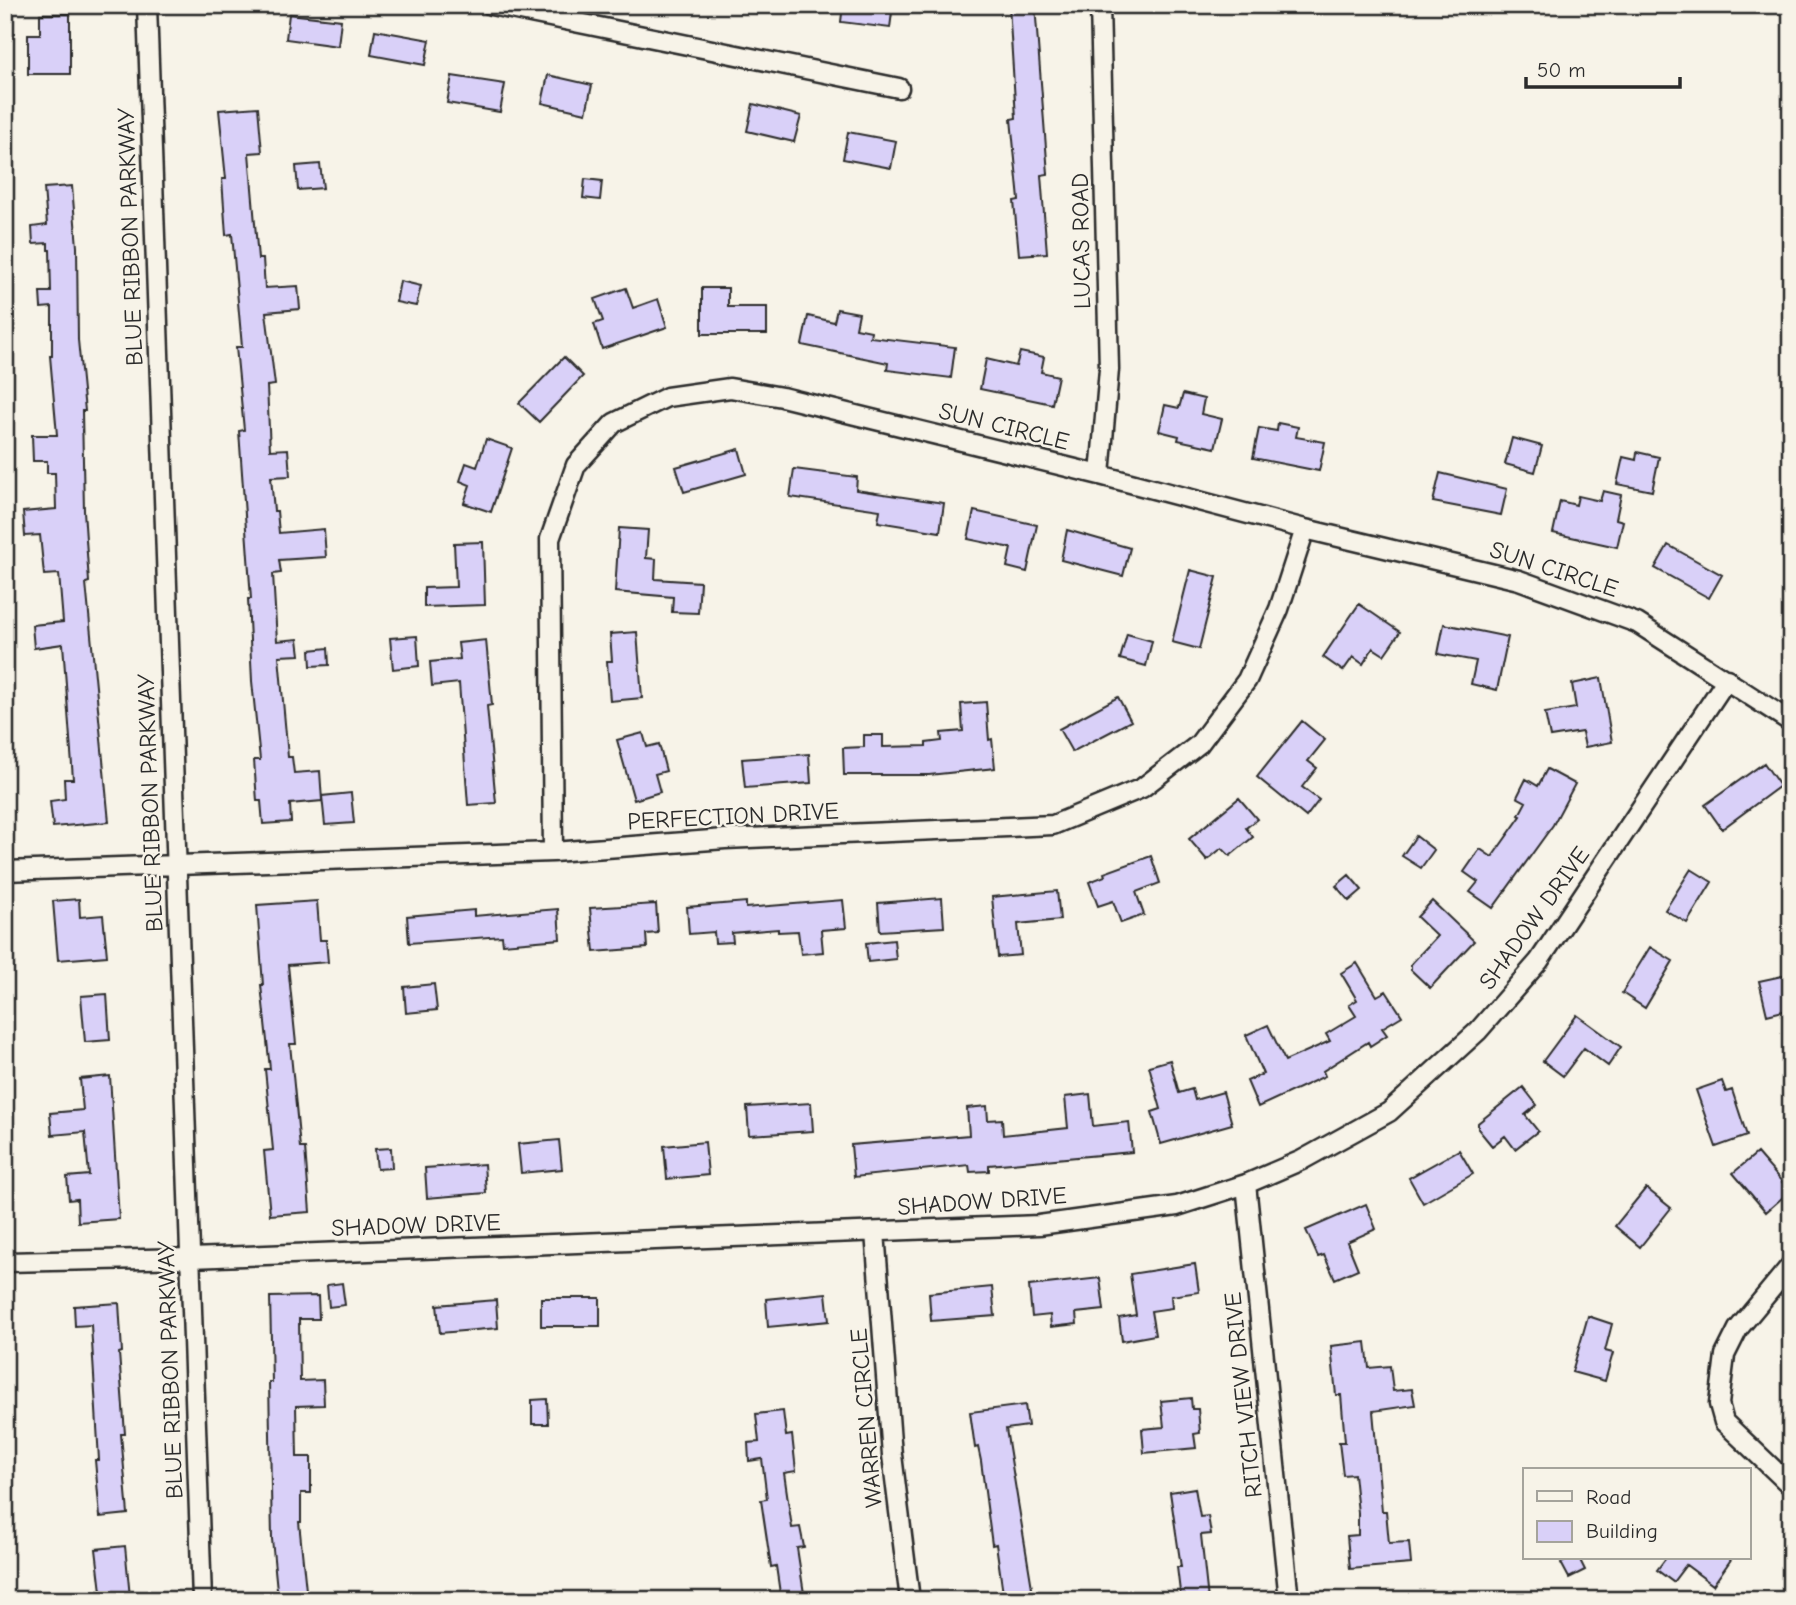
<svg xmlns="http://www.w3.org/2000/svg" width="1796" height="1605" viewBox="0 0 1796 1605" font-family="'Comic Neue',sans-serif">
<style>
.building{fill:#d9d0f8;stroke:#2b2b2b;stroke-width:2}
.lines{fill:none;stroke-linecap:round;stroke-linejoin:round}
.minor-casing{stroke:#2b2b2b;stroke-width:23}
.minor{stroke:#f7f3e8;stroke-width:18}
.labels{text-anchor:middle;stroke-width:5;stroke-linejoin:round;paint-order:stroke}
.street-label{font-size:24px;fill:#2b2b2b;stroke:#f7f3e8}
</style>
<rect width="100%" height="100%" fill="#f7f3e8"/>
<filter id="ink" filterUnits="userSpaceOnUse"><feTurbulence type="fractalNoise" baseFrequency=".0143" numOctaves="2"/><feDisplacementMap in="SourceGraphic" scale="14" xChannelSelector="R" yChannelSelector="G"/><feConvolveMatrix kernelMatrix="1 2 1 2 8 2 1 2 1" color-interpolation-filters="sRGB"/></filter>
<g filter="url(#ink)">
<path class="building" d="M843,5H893L890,28L841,22Z
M1009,5H1035L1048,174L1041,175L1047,253L1019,255L1014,201L1019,200L1011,119L1016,118Z
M40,14H70V74H28V34H40Z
M289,14L341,20L338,46L286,39Z
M375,30L430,40L425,65L371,55Z
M548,75L592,85L586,113L542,103Z
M452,76L505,84L500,112L447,103Z
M753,104L801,116L794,142L747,131Z
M258,107L262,152L249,153L258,259H263L265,288L298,286L300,309L266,312L275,385L267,386L270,450L288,449L290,476L271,477L274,511H277L279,533L324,529L326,557L279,560L281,573L273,574L277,641L298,639L300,655L279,656L288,757H292L294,773L320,771L322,801L290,804L291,822L263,824L261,801H257L254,760H260L252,681L248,599H251L239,431L244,430L236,347H242L232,234L226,235L222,179H226L219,110Z
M848,132L896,141L891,168L843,159Z
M320,164L323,188L298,190L296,166Z
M585,179L602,181L600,200L583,198Z
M72,186L77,247L78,340L85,411H82L84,511L89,582L86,583L109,822L53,827L50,801L65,799L64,779H73L63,644L34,648L32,625L63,622L59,574L44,575L40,535L25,536L23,512L56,509L55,473H47V461H33L32,435H57L50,356H52V307L41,308L40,292H51L50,250H48V243L33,244L32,227L47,225L44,188Z
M400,281L421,286L416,306L396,302Z
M626,288L633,308L658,299L667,327L602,349L594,324L603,321L595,299Z
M702,288H728V307H767V334H702Z
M837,309L859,313L856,328L871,331L870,337L955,347L951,378L887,370L888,363L802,345L808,316L834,322Z
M1020,352L1044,357L1041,372L1058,376L1052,404L980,389L986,359L1016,366Z
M564,357L583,376L539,422L519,403Z
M1183,394L1204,399L1201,414L1222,419L1215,448L1178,440L1179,436L1159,431L1165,405L1179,408Z
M1278,423L1298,427L1296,437L1325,442L1319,471L1253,458L1259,428L1277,431Z
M1512,438L1542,446L1535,472L1505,464Z
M486,439L512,448L491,512L464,503L470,485L460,481L466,463L477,467Z
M739,449L746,474L684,492L676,467Z
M1637,452L1659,457L1652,491L1617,484L1623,457L1636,460Z
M794,469L857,477L856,490L944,503L940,532L878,522L880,510L790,497Z
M1440,473L1507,489L1501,515L1433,502Z
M1603,491L1621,495L1616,519L1623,521L1617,547L1553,533L1560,501L1576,505L1578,496L1600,501Z
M974,511L1037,525L1027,572L1007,567L1011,548L968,539Z
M619,528L648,530L646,558L656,559L655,579L700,582L698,613L672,612L673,597L615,592Z
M1067,530L1130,548L1123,576L1061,560Z
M483,542L485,605L424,607V588L456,587L454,543Z
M1668,545L1722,575L1709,598L1655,568Z
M1190,570L1217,577L1199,649L1172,642Z
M1359,604L1400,632L1384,655L1373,648L1363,664L1353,657L1343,671L1323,657Z
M1444,624L1508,637L1497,690L1471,684L1476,661L1438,654Z
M637,632L642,698L610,701L607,661H612L610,634Z
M1127,634L1152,641L1146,666L1120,659Z
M417,636L419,666L393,669L390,638Z
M486,640L492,705L487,706L496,803L468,805L459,683L432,686L430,662L460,659L458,643Z
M328,648L329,665L311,666L310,650Z
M1601,678L1612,742L1585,747L1582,732L1550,737L1545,713L1576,708L1572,684Z
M1118,697L1131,721L1072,752L1059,729Z
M986,702L989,740L992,739L995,768L929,775H844L843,748L864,747V735H883V747L926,746V743L942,741L941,733L963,731L961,704Z
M1302,721L1325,740L1308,761L1317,768L1302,787L1319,800L1306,817L1257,777Z
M643,733L647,747L659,744L666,771L655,774L660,792L634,800L617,740Z
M809,754L811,783L745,788L742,759Z
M1764,763L1780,786L1722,829L1705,805Z
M1547,769L1575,784L1553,825L1493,908L1470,892L1478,882L1464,872L1480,849L1492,857L1521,816L1519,815L1526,802L1517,797L1526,779L1538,786Z
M351,793L354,823L325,825L322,796Z
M1239,798L1257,819L1246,828L1253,837L1230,856L1222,848L1207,860L1189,839Z
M1416,836L1434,850L1421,868L1402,856Z
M1151,856L1160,883L1136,892L1144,915L1121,923L1113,901L1098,906L1089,882L1105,876L1104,873Z
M1691,869L1712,882L1687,923L1665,910Z
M1349,875L1362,890L1349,901L1336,886Z
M1057,891L1060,920L1018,924L1021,955L998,957L992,897Z
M942,898L944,927L880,931L878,903Z
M79,899L80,917L103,915L107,956L58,960L53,901Z
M843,900L846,928L821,930L823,952L801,954L798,931L778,932V929L732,933L733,942L715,943L714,932L689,934L687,907L746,902V908Z
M317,901L320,940H326L328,962L288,965L296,1044H290L300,1148H305L310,1212L270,1215L264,1151L273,1150L265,1069H270L261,985H263L257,905Z
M1432,901L1474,941L1430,988L1411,970V964L1437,936L1417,917Z
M656,904L658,933L646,934L647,948L594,952L590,908Z
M558,909L560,939L503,944L502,936L409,943L407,916L474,910V916Z
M894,940L896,959L868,962L866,943Z
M1650,947L1673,961L1645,1008L1622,993Z
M1357,963L1377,996L1386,991L1402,1016L1382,1028L1387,1035L1370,1046L1368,1042L1323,1071L1325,1076L1258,1107L1247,1081L1263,1074L1246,1035L1268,1025L1285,1061L1330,1041L1326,1034L1356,1016L1349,1005L1357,1000L1341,973Z
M1791,974V1009L1767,1015L1759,981Z
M434,984L437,1010L406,1013L404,987Z
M107,994L110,1040L85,1042L81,996Z
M1577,1015L1621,1047L1608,1066L1584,1048L1563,1076L1543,1061Z
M1170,1060L1179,1093L1192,1089L1195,1100L1223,1092L1232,1124L1161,1144L1152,1112L1161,1109L1149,1066Z
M110,1076L119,1219L78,1222L77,1199L69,1200L67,1177L89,1175L85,1132L52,1135L50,1113L83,1110L80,1079Z
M1722,1081L1726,1092L1732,1090L1747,1136L1716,1147L1696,1090Z
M1523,1087L1537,1105L1525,1115L1538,1131L1515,1149L1505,1136L1492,1146L1478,1129V1123Z
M1090,1094L1093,1126L1129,1122L1132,1152L989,1165V1171L970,1172L969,1165L854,1177L851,1145L969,1135L967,1108L987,1106L988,1120L1002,1119L1003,1135L1068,1128L1065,1097Z
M811,1103L813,1131L749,1135L747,1107Z
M559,1140L562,1169L521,1173L518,1144Z
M705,1142L708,1175L667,1179L664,1146Z
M391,1148L392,1168L377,1169L375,1149Z
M1459,1150L1473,1174L1423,1203L1409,1178Z
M1757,1153L1790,1191L1766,1212L1733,1173Z
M484,1164L486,1193L427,1198L425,1168Z
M1646,1188L1671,1208L1640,1247L1615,1226Z
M1366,1204L1376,1229L1347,1242L1358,1269L1335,1279L1324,1255L1318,1257L1306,1230Z
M1195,1264L1199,1292L1171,1296L1172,1308L1151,1311L1155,1335L1122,1341L1119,1318L1136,1315L1130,1274Z
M1100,1278L1104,1310L1076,1313L1077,1324L1051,1327L1050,1315L1032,1317L1029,1286Z
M342,1283L345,1305L329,1307L327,1285Z
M992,1287L995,1316L931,1321L929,1293Z
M826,1293L829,1321L768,1327L766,1299Z
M318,1296L319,1319H299L300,1381L323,1380L324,1405L296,1406L297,1457H311V1493H301V1522H299L307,1600H278L272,1539L269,1382H272L270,1297Z
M541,1298H600V1326H541Z
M496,1300L498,1328L440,1333L437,1305Z
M119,1303L122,1352L119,1353L125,1434H121L128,1514L100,1517L95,1460H99L91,1325L75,1326L74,1306Z
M1588,1316L1612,1324L1605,1351L1613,1353L1605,1381L1572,1372Z
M1366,1342L1369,1368L1390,1366L1393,1391L1412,1389L1415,1405L1373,1411L1382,1511H1386L1389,1543L1409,1542L1411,1564L1350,1569L1347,1536L1358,1535V1513L1354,1474L1343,1475L1339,1442H1345L1341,1395H1336L1331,1346Z
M1191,1398L1192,1409H1198L1200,1433L1194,1434L1196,1448L1144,1453L1142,1429L1164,1427L1161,1401Z
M547,1399L548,1424H532V1400Z
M1025,1405L1028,1426L1006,1429L1034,1600H1004L996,1544L992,1545L981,1461L978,1447L975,1448L970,1412Z
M783,1411L786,1436L792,1435L796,1471L784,1473L792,1528L800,1527L804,1547L797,1548L805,1600H781L776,1566L771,1567L761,1500L767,1499L762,1459L749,1461L748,1443L759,1442L756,1414Z
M1195,1488L1200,1517L1208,1516L1211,1534L1201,1535L1208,1600H1181L1177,1567H1181L1170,1492Z
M125,1546L130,1597L102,1600L96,1549Z
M1572,1558H1579L1585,1570L1569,1578L1561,1563Z
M1666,1558H1732L1713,1585L1686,1565L1673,1582L1657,1570Z"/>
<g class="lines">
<g class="minor-casing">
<path id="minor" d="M147,5L202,1600
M491,5L899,88
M1100,475L1109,369L1100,5
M553,852L550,539L576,465L614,423L667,397L730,388L782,397L1100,475L1305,529L1519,580L1637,623L1791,722
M5,871L553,852L725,839L1053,825L1142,788L1199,744L1247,680L1279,609L1305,529
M1246,1184L1289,1600
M875,1232L892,1455L910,1600
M5,1262L191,1258L1039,1225L1177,1206L1246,1184L1302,1160L1389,1112L1478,1031L1539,961L1727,679
M1791,1265L1738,1329L1725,1355L1719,1404L1724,1422L1791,1486"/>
</g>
<use href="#minor" class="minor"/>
</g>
</g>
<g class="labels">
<g class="street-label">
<text transform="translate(130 237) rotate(-92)" y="8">BLUE RIBBON PARKWAY</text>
<text transform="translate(1081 241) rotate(-91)" y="8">LUCAS ROAD</text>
<text transform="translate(1004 426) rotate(14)" y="8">SUN CIRCLE</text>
<text transform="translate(1554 569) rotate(18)" y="8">SUN CIRCLE</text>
<text transform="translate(150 803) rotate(-92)" y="8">BLUE RIBBON PARKWAY</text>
<text transform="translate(733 816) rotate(-3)" y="8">PERFECTION DRIVE</text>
<text transform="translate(1534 918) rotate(-54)" y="8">SHADOW DRIVE</text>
<text transform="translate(982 1201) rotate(-4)" y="8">SHADOW DRIVE</text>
<text transform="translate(416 1225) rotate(-2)" y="8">SHADOW DRIVE</text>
<text transform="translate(170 1370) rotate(-92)" y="8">BLUE RIBBON PARKWAY</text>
<text transform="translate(1243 1395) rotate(-96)" y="8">RITCH VIEW DRIVE</text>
<text transform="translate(866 1418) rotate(-95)" y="8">WARREN CIRCLE</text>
</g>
</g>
<rect width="1796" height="1605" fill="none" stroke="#f7f3e8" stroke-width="28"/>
<rect x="14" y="14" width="1768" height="1577" fill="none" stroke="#2b2b2b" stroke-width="2.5" filter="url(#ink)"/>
<rect x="1523" y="1468" width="228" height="91" fill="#f7f3e8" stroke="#a5a39c" stroke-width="2"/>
<rect x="1537" y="1491" width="35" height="10" fill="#f7f3e8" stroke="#a5a39c" stroke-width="2"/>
<text x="1586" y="1504" font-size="21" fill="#2b2b2b">Road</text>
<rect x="1537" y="1521" width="35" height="21" fill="#d9d0f8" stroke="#a5a39c" stroke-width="2"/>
<text x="1586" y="1538" font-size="21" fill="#2b2b2b">Building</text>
<path d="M1526 77v10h154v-10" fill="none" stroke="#2b2b2b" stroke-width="3.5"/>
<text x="1537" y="77" font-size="21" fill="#2b2b2b" stroke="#f7f3e8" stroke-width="5" paint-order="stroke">50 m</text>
</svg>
